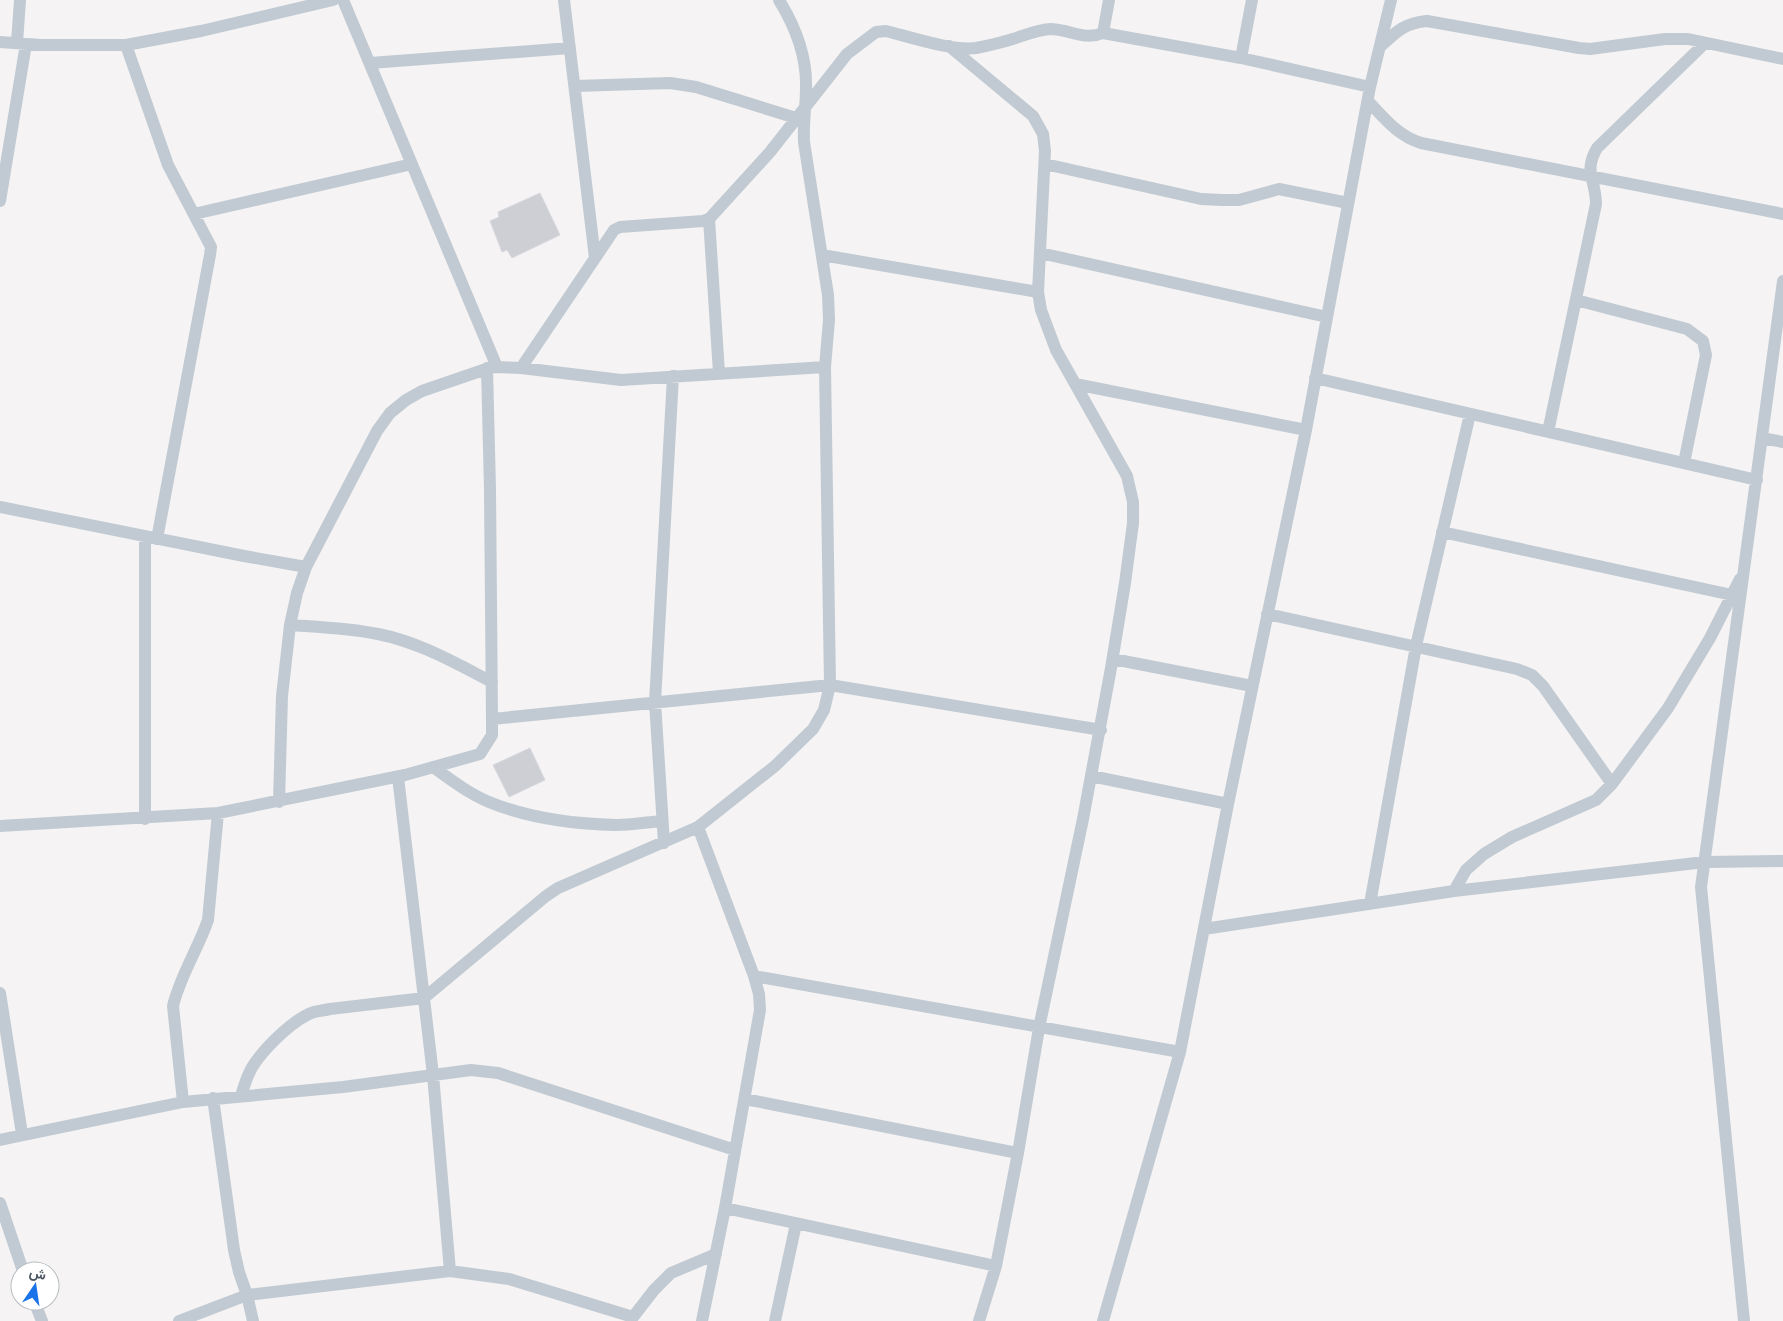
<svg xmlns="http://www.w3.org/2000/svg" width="1783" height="1321" viewBox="0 0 1783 1321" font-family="'Source Sans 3',Vazirmatn,sans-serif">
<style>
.building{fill:#cdcfd5;stroke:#d7d9de}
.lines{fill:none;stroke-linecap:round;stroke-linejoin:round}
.street{stroke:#c1cad2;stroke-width:12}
</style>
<rect width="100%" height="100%" fill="#f5f3f3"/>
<path class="building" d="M540,193L560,235L512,258L507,250L502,252L490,221L499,217L498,212Z
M530,748L545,780L509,797L493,765Z"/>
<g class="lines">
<path class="street" d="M343,0L497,367
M564,0L595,258
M1103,33L1109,0
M0,42L41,45H126L201,31L333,0
M17,43L20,0
M126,45L168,165L211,247L210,255L157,539
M949,46L1033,116L1043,134L1045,151L1038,292L1041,310L1056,350L1127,476L1133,502V523L1125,583L1111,668L1083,819L1039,1028L1018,1153L996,1266L979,1321
M1380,47C1396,32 1404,23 1427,21L1579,48L1590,49L1665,39H1688L1783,59
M1241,58L1252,0
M370,63L570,48
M575,86L670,83L696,87L796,118
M1368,101C1384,118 1398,136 1421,143L1783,214
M1045,164L1201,199L1222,200H1239L1279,189L1348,203
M0,201L26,44
M194,214L412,164
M709,219L719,373
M1040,253L1327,317
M822,255L1038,292
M1576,300L1687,329L1703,341L1706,355L1684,463
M521,368L614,230L620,227L703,221L709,219L770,152L847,54L876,32L886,31C910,37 952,51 976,48C986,46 996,44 1006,41C1021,37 1035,30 1050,29C1069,29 1084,41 1103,33L1241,58L1370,87
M1315,378L1757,480
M1075,384L1306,430
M1548,432L1596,204C1596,180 1583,172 1597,148L1705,43
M1762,438L1783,442
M0,507L244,556L306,567
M1442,532L1732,595
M145,536V819
M1267,614L1517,669L1532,675L1543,686L1612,784
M290,625C319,627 349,628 378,634C419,642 455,663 492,682
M1113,659L1252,686
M492,719L830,685L1101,730
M433,767C451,780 468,793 489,802C528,818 574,824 616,825C632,825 647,822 662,821
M1091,776L1228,804
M398,777L433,1075L450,1271
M279,802L282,696L290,625L297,593L306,567L377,431L390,413L406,400L422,391L492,367L521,368L621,380L825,367
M0,826L218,813L405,775L480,754L492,735V719L490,489L487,368
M698,827L754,976L759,994L760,1010L725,1208L702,1321
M664,843L655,702L673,376
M1454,891L1466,870L1484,854L1512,837L1596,800L1612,784L1668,708L1710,638L1740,579
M1370,904L1416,646L1470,414
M1204,929L1454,891L1705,862L1783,861
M754,976L1180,1052
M0,993L22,1134
M241,1096C245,1083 249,1070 257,1060C269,1044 295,1018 314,1012C319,1011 325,1010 330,1009L424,998L546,896L558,888L698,827L775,766L813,729L824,710L830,685L825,367L829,320L828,295L804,142C803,124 806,106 806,88C807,57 795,26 779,0
M213,1098L234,1250L239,1272L247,1295L450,1271L509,1279L633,1317
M745,1099L1018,1153
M183,1102L173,1006C180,976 198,949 208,920L218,813
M0,1140L183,1102L343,1087L471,1070L498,1073L735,1150
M0,1203L23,1271
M725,1208L996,1266
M34,1301L42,1321
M179,1321L247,1295L253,1321
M630,1321L654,1290L671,1273L716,1254
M775,1321L796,1224
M1103,1321L1180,1052L1228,804L1306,430L1370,87L1391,0
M1744,1321L1701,887L1783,281"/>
</g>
<g transform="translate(35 1286) rotate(13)"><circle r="24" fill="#ffffff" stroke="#b7bbc0"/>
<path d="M0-4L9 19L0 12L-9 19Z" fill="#1a73e8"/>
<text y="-8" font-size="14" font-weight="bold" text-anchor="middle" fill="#4a5661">ش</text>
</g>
</svg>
